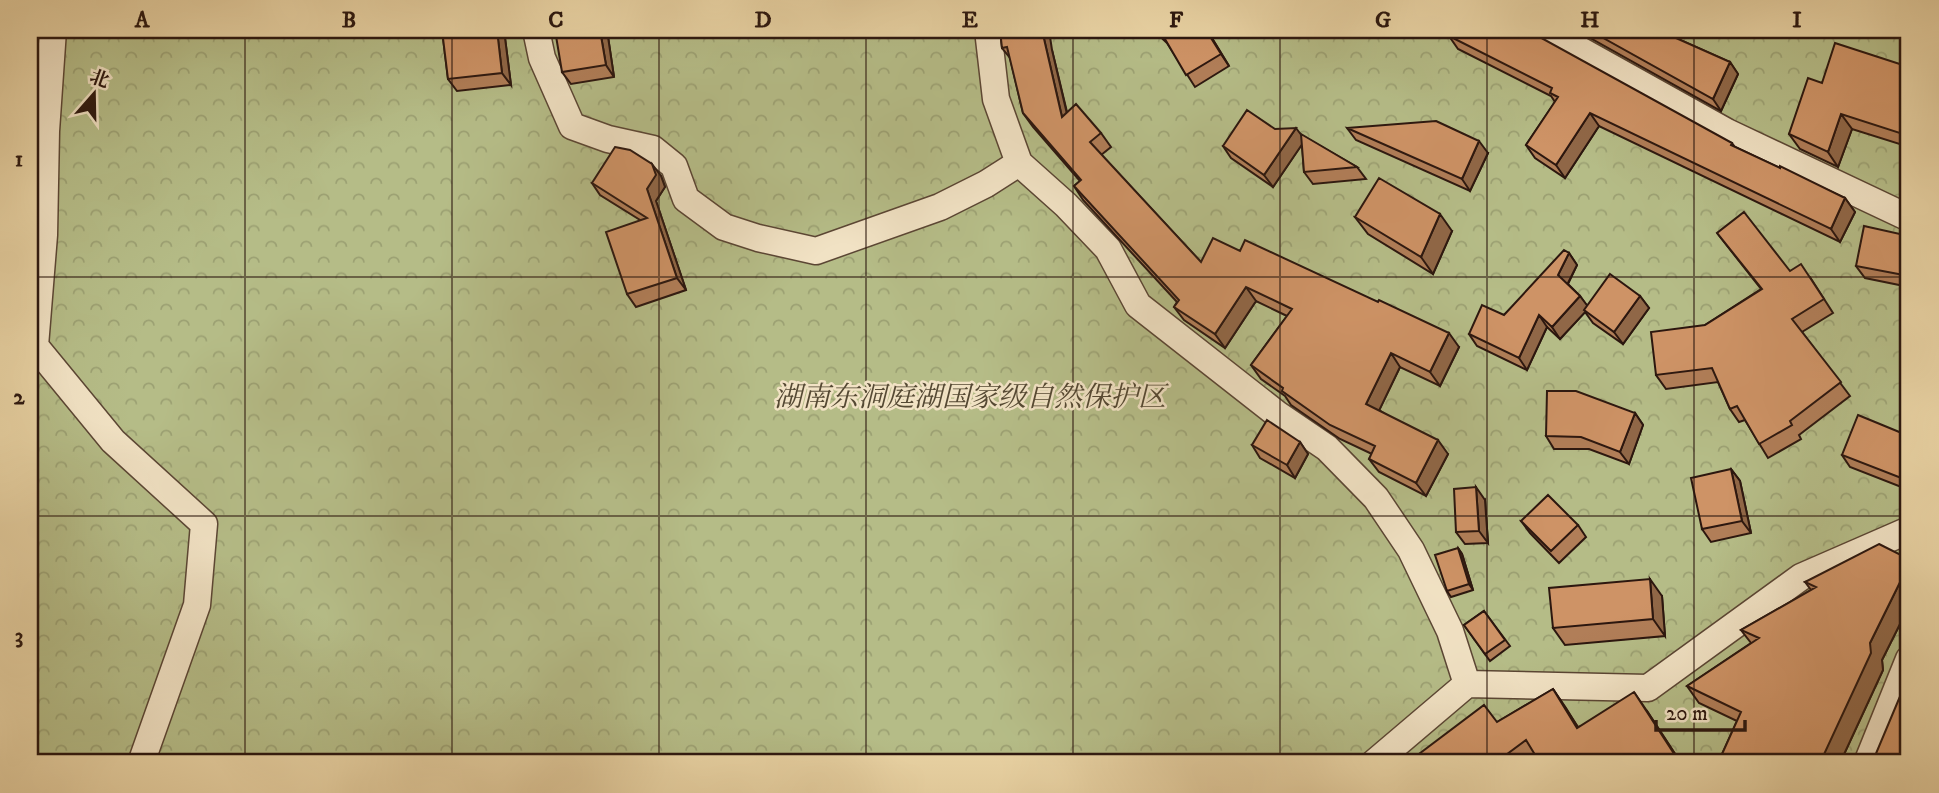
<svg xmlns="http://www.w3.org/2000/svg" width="1939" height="793" viewBox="0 0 1939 793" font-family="'IM FELL DW Pica','Noto Serif SC',serif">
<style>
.forest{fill:url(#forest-crowns);stroke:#706a4b;stroke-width:2}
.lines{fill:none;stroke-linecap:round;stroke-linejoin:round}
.street-casing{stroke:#5b4634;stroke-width:29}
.street{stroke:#f1e2c4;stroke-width:26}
.wall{fill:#b17e58;stroke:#2c170f;stroke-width:2}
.shaded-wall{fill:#906747;stroke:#2c170f;stroke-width:2}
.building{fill:#ce9366;stroke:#2c170f;stroke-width:2}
.grid{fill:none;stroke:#2c170f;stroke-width:2;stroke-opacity:0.55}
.labels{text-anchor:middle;stroke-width:5;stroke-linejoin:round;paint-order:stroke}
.park-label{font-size:28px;font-style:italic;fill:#554933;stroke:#f1e2c4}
.neatline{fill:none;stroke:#2c170f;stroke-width:2.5}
.grid-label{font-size:23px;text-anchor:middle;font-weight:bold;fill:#2c170f}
</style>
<defs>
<pattern id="forest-crowns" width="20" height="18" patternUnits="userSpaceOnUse" patternTransform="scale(1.75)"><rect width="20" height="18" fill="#b5bc87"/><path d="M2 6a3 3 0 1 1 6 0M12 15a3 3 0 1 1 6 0" fill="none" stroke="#9ca173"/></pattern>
</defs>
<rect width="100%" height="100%" fill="#e9d3a4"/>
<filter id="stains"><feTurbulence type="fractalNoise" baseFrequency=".00286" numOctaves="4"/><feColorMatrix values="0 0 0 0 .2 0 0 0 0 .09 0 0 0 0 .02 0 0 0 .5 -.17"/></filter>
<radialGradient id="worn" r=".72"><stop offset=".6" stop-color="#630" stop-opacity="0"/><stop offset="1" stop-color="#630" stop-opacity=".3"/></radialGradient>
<path class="forest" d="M30,30H1909V763H30Z"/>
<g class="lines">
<g class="street-casing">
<path id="street" d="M53,30L46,131L44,235L35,346L113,441L204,524L197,605L141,763
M536,30L542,58L572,126L608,139L653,149L674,166L686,199L724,227L758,238L816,251L940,207L986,184L1019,163
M988,30L996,99L1019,163L1066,205L1108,249L1138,305L1277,414L1327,448L1376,498L1411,550L1450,631L1467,684
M1544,30L1727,132L1909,218
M1374,763L1467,684L1648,688L1801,577L1909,530
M1867,763L1909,659"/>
</g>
<use href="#street" class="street"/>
</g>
<path class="wall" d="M442,30H504L511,85L457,91L448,79Z
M607,30L614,77L571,84L562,72Z
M1000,30L1052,50L1067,112L1101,133L1111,147L1101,155L1201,262L1240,251L1459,347L1440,386L1400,367L1379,410L1448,454L1426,496L1379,472L1369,459L1372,454L1340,439L1291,405L1285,396L1261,379L1251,365L1287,316L1256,301L1225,348L1184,320L1174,307L1177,302L1083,200L1074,186L1080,181L1033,127L1023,113L1010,58L1002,48Z
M1153,30H1207L1229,66L1195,87L1167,43Z
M1576,30H1658L1730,62L1738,74L1721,111Z
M1449,36L1732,143L1735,147L1845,198L1855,212L1840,242L1599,126L1565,178L1535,158L1526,145L1555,102L1551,96L1458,49Z
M1909,67V147L1852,129L1838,167L1800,149L1789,134L1822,83Z
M1347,128L1488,153L1470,191L1356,140Z
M1275,129L1301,135L1357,167L1366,179L1313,184L1304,172L1302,144L1273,187L1231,158L1223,146Z
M661,176L665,187L656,201L686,290L636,307L627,294L640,220L600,195L592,183Z
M1355,217L1452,231L1433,274L1368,234Z
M1717,233L1790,271L1810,277L1833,313L1802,332L1850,396L1799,435L1801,439L1768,458L1745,420L1739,422L1730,409L1718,382L1666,389L1656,375L1705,325L1761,289Z
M1909,236V287L1865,278L1856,266Z
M1569,253L1577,265L1568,284L1580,296L1587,306L1640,296L1649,308L1623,344L1593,323L1585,312L1560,339L1547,327L1527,370L1477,346L1469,334L1504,315Z
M1635,413L1643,425L1629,464L1589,449H1554L1546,436Z
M1909,436V490L1850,467L1842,455Z
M1300,442L1308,454L1295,478L1260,458L1252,445Z
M1731,469L1740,481L1751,533L1711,542L1702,529Z
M1485,500L1488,543L1465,544L1456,532Z
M1521,521L1578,525L1586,537L1559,563L1530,533Z
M1458,548L1462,554L1473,590L1451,597L1447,591Z
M1909,559V606L1882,660L1883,670L1840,763H1718L1737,721L1699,703L1687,686L1751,643L1741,630L1811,590L1805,582Z
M1662,596L1665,636L1565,645L1553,628Z
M1484,611L1510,646L1490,661L1464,625Z
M1553,689L1578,727L1647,711L1681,763H1540L1538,760L1533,763H1407L1497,722Z"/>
<path class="shaded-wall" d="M497,30H504L511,85L502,73Z
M600,30H607L614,77L606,65Z
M1042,30H1049L1052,50L1071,131L1062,117Z
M1206,30H1207L1229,66L1221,54Z
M1730,62L1738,74L1721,111L1713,99Z
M1590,113L1599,126L1565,178L1556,165Z
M1841,114L1852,129L1838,167L1828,152Z
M1296,128L1305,140L1273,187L1264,175Z
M1479,141L1488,153L1470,191L1462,179Z
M652,164L661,176L665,187L656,201L686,290L677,278L647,189Z
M1845,198L1855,212L1840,242L1831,229Z
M1440,214L1452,231L1433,274L1421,257Z
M1569,253L1577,265L1566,287L1558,275Z
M1246,287L1256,301L1225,348L1215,334Z
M1580,296L1589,308L1560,339L1552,327Z
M1640,296L1649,308L1623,344L1614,332Z
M1539,315L1547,327L1527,370L1519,358Z
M1449,333L1459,347L1440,386L1430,372Z
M1391,353L1400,367L1376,417L1366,404Z
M1635,413L1643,425L1629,464L1620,452Z
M1438,440L1448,454L1426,496L1416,483Z
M1300,442L1308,454L1295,478L1287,465Z
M1731,469L1740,481L1751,533L1742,521Z
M1476,487L1485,500L1488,543L1479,531Z
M1458,548L1462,554L1473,590L1469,584Z
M1909,564V606L1882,660L1883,670L1840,763H1820L1870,643Z
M1650,579L1662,596L1665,636L1653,619Z
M1553,689L1566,708L1590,747L1577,728Z
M1634,692L1647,711L1681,763H1680Z"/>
<path class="building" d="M442,30H497L502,73L448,79Z
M555,30H600L606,65L562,72Z
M1000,30H1042L1062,117L1076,104L1101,133L1090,142L1201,262L1213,238L1240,251L1245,240L1378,302L1379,300L1449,333L1430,372L1391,353L1366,404L1438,440L1416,483L1369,459L1375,446L1330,425L1282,391L1283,388L1251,365L1292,309L1246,287L1215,334L1174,307L1179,300L1074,186L1081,180L1023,113L1007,47L1002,48Z
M1157,30H1206L1221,54L1186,75L1162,34Z
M1452,30H1527L1732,143L1731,145L1780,168V166L1845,198L1831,229L1590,113L1556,165L1526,145L1558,97L1550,93L1552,88L1449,36Z
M1589,30H1658L1730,62L1713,99Z
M1835,43L1909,67V136L1841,114L1828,152L1789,134L1808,78L1822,83Z
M1247,110L1275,129L1296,128L1264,175L1223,146Z
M1436,121L1479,141L1462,179L1347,128Z
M1301,134L1357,167L1304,172Z
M615,147L630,150L652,164L656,175L647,189L677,278L627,294L606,232L647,218L592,183Z
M1379,178L1440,214L1421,257L1355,217Z
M1744,212L1790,271L1801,264L1824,299L1792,319L1841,382L1790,421L1792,425L1759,444L1737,406L1730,409L1712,368L1656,375L1651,332L1705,325L1762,289L1717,233Z
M1864,226L1909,236V276L1856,266Z
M1564,250L1569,253L1558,275L1580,296L1552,327L1539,315L1519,358L1469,334L1482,305L1504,315Z
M1610,274L1640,296L1614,332L1584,310Z
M1547,391H1576L1635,413L1620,452L1581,437L1546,436Z
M1858,415L1909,436V481L1842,455Z
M1267,420L1300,442L1287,465L1252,445Z
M1731,469L1742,521L1702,529L1691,478Z
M1476,487L1479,531L1456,532L1454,489Z
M1548,495L1578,525L1551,551L1521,521Z
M1879,544L1909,559V564L1870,643L1871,653L1820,763H1718L1741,712L1687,686L1759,638L1741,630L1816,587L1805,582Z
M1458,548L1469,584L1447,591L1435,555Z
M1650,579L1653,619L1553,628L1549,588Z
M1484,611L1505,640L1485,654L1464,625Z
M1909,675V763H1872Z
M1553,689L1577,728L1634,692L1680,763H1540L1526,740L1495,763H1407L1484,705L1497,722Z"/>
<path class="grid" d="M245,30V763M452,30V763M659,30V763M866,30V763M1073,30V763M1280,30V763M1487,30V763M1694,30V763M30,277H1909M30,516H1909"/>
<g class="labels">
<g class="park-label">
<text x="970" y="406">湖南东洞庭湖国家级自然保护区</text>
</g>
</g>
<rect width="1939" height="793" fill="none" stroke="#e9d3a4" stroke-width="77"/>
<g transform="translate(94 94) rotate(20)" stroke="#f1e2c4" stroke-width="5" paint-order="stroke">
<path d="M0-5L12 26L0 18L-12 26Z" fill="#2c170f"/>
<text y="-10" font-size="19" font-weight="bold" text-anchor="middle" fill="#2c170f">北</text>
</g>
<path d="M1656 720v10h89v-10" fill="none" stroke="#2c170f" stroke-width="3.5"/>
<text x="1666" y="720" font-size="21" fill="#2c170f" stroke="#f1e2c4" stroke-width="5" paint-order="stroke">20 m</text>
<rect x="38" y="38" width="1862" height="716" class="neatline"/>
<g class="grid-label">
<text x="142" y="27">A</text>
<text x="349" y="27">B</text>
<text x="556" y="27">C</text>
<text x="763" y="27">D</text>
<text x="970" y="27">E</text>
<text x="1176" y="27">F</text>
<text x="1383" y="27">G</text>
<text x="1590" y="27">H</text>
<text x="1797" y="27">I</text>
<text x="19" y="166">1</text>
<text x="19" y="404">2</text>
<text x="19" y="643">3</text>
</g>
<rect width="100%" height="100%" filter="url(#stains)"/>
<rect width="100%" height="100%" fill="url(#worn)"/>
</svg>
